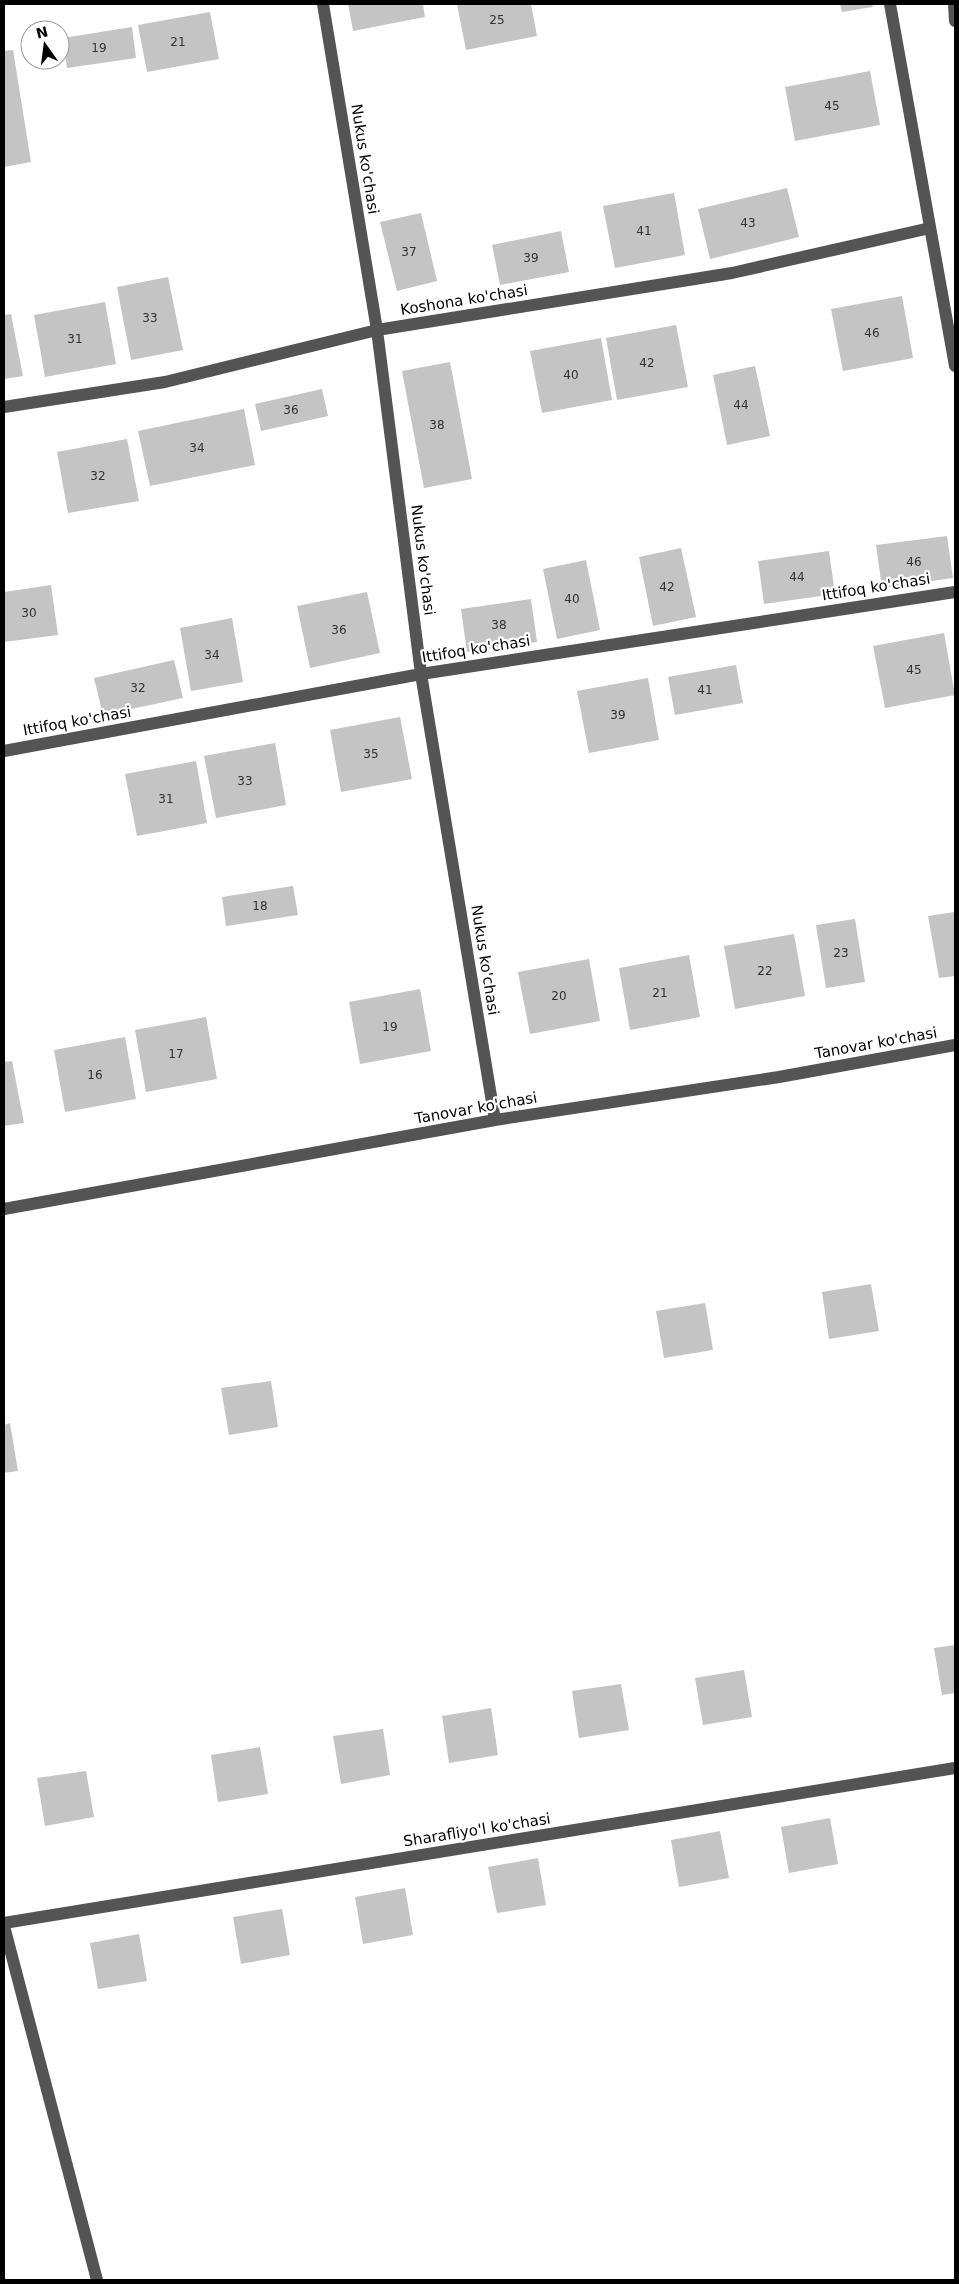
<svg xmlns="http://www.w3.org/2000/svg" width="959" height="2284" viewBox="0 0 959 2284" font-family="'DejaVu Sans',sans-serif">
<style>
.building{fill:#c4c4c4}
.lines{fill:none;stroke-linecap:round;stroke-linejoin:round}
.minor{stroke:#545454;stroke-width:12}
.labels{text-anchor:middle;stroke-width:4.5;stroke-linejoin:round;paint-order:stroke}
.number-label{font-size:12px;fill:#313131}
.street-label{font-size:15px;fill:#000;stroke:#fff}
</style>
<rect width="100%" height="100%" fill="#fff"/>
<path class="building" d="M348,4H423L425,17L353,31Z
M457,4H531L537,36L466,50Z
M840,4H872L873,7L842,12Z
M210,12L219,59L147,72L138,25Z
M132,27L136,58L67,68L63,38Z
M13,50L31,162L4,167V51Z
M870,71L880,125L795,141L785,87Z
M787,188L799,237L710,259L698,209Z
M674,193L685,255L615,268L603,206Z
M421,213L437,281L397,291L380,222Z
M561,231L569,272L500,285L492,245Z
M168,277L183,350L131,360L117,287Z
M902,296L913,358L843,371L831,309Z
M105,302L116,364L45,377L34,315Z
M11,314L23,376L4,379V315Z
M676,325L688,387L617,400L606,338Z
M601,338L612,400L542,413L530,351Z
M450,362L472,479L424,488L402,371Z
M755,366L770,436L727,445L713,375Z
M322,389L328,416L261,431L255,404Z
M244,409L255,465L150,486L138,431Z
M127,439L139,501L68,513L57,452Z
M947,536L953,578L882,588L876,545Z
M681,548L696,617L653,626L639,557Z
M829,551L835,594L764,604L758,561Z
M586,560L600,630L557,639L543,569Z
M51,585L58,635L4,642V592Z
M367,592L380,653L310,668L297,606Z
M531,599L537,642L467,652L461,609Z
M232,618L243,682L191,691L180,628Z
M944,633L955,695L885,708L873,646Z
M174,660L183,698L103,715L94,678Z
M736,665L743,703L675,715L668,677Z
M648,678L659,740L589,753L577,691Z
M400,717L412,779L341,792L330,730Z
M275,743L286,805L216,818L204,756Z
M196,761L207,823L137,836L125,774Z
M293,886L298,915L226,926L222,897Z
M955,912V976L939,978L928,916Z
M855,919L865,982L826,988L816,925Z
M794,934L805,996L735,1009L724,946Z
M689,955L700,1017L630,1030L619,968Z
M589,959L600,1021L530,1034L518,972Z
M420,989L431,1051L360,1064L349,1002Z
M206,1017L217,1079L146,1092L135,1030Z
M125,1037L136,1099L65,1112L54,1050Z
M12,1061L24,1123L4,1126V1062Z
M871,1284L879,1331L829,1339L822,1292Z
M705,1303L713,1350L664,1358L656,1311Z
M271,1381L278,1427L229,1435L221,1388Z
M10,1423L18,1471L4,1473V1425Z
M955,1645V1693L942,1695L934,1648Z
M744,1670L752,1717L703,1725L695,1678Z
M621,1684L629,1730L579,1738L572,1691Z
M491,1708L498,1755L449,1763L442,1716Z
M383,1729L390,1775L341,1784L333,1736Z
M260,1747L268,1794L218,1802L211,1755Z
M86,1771L94,1817L45,1826L37,1778Z
M830,1818L838,1864L789,1873L781,1827Z
M720,1831L729,1878L679,1887L671,1840Z
M538,1858L546,1905L497,1913L488,1867Z
M405,1888L413,1935L363,1944L355,1897Z
M282,1909L290,1955L241,1964L233,1917Z
M139,1934L147,1981L98,1989L90,1943Z"/>
<g class="lines">
<path class="minor" d="M323,4L377,330L421,674L495,1120
M890,4L955,366
M954,4L955,21
M4,407L165,382L377,330L732,273L930,228
M4,751L421,674L955,592
M4,1209L495,1120L779,1077L955,1045
M4,1923L955,1768
M4,1926L97,2280"/>
</g>
<g class="labels">
<g class="number-label">
<text x="497" y="24">25</text>
<text x="178" y="46">21</text>
<text x="99" y="52">19</text>
<text x="832" y="110">45</text>
<text x="748" y="227">43</text>
<text x="644" y="235">41</text>
<text x="409" y="256">37</text>
<text x="531" y="262">39</text>
<text x="150" y="322">33</text>
<text x="872" y="337">46</text>
<text x="75" y="343">31</text>
<text x="647" y="367">42</text>
<text x="571" y="379">40</text>
<text x="741" y="409">44</text>
<text x="291" y="414">36</text>
<text x="437" y="429">38</text>
<text x="197" y="452">34</text>
<text x="98" y="480">32</text>
<text x="914" y="566">46</text>
<text x="797" y="581">44</text>
<text x="667" y="591">42</text>
<text x="572" y="603">40</text>
<text x="29" y="617">30</text>
<text x="499" y="629">38</text>
<text x="339" y="634">36</text>
<text x="212" y="659">34</text>
<text x="914" y="674">45</text>
<text x="138" y="692">32</text>
<text x="705" y="694">41</text>
<text x="618" y="719">39</text>
<text x="371" y="758">35</text>
<text x="245" y="785">33</text>
<text x="166" y="803">31</text>
<text x="260" y="910">18</text>
<text x="841" y="957">23</text>
<text x="765" y="975">22</text>
<text x="660" y="997">21</text>
<text x="559" y="1000">20</text>
<text x="390" y="1031">19</text>
<text x="176" y="1058">17</text>
<text x="95" y="1079">16</text>
</g>
<g class="street-label">
<text transform="translate(365 159) rotate(81)" y="5">Nukus ko'chasi</text>
<text transform="translate(464 300) rotate(-9)" y="5">Koshona ko'chasi</text>
<text transform="translate(423 560) rotate(83)" y="5">Nukus ko'chasi</text>
<text transform="translate(876 587) rotate(-9)" y="5">Ittifoq ko'chasi</text>
<text transform="translate(476 649) rotate(-9)" y="5">Ittifoq ko'chasi</text>
<text transform="translate(77 721) rotate(-10)" y="5">Ittifoq ko'chasi</text>
<text transform="translate(485 960) rotate(81)" y="5">Nukus ko'chasi</text>
<text transform="translate(876 1043) rotate(-10)" y="5">Tanovar ko'chasi</text>
<text transform="translate(476 1108) rotate(-10)" y="5">Tanovar ko'chasi</text>
<text transform="translate(477 1830) rotate(-9)" y="5">Sharafliyo'l ko'chasi</text>
</g>
</g>
<rect width="959" height="2284" fill="none" stroke="#000000" stroke-width="10"/>
<g transform="translate(45 45) rotate(346)"><circle r="24" fill="#ffffff" stroke="#999999"/>
<path d="M0-4L9 19L0 12L-9 19Z" fill="#000000"/>
<text y="-8" font-size="14" font-weight="bold" text-anchor="middle" fill="#000000">N</text>
</g>
</svg>
